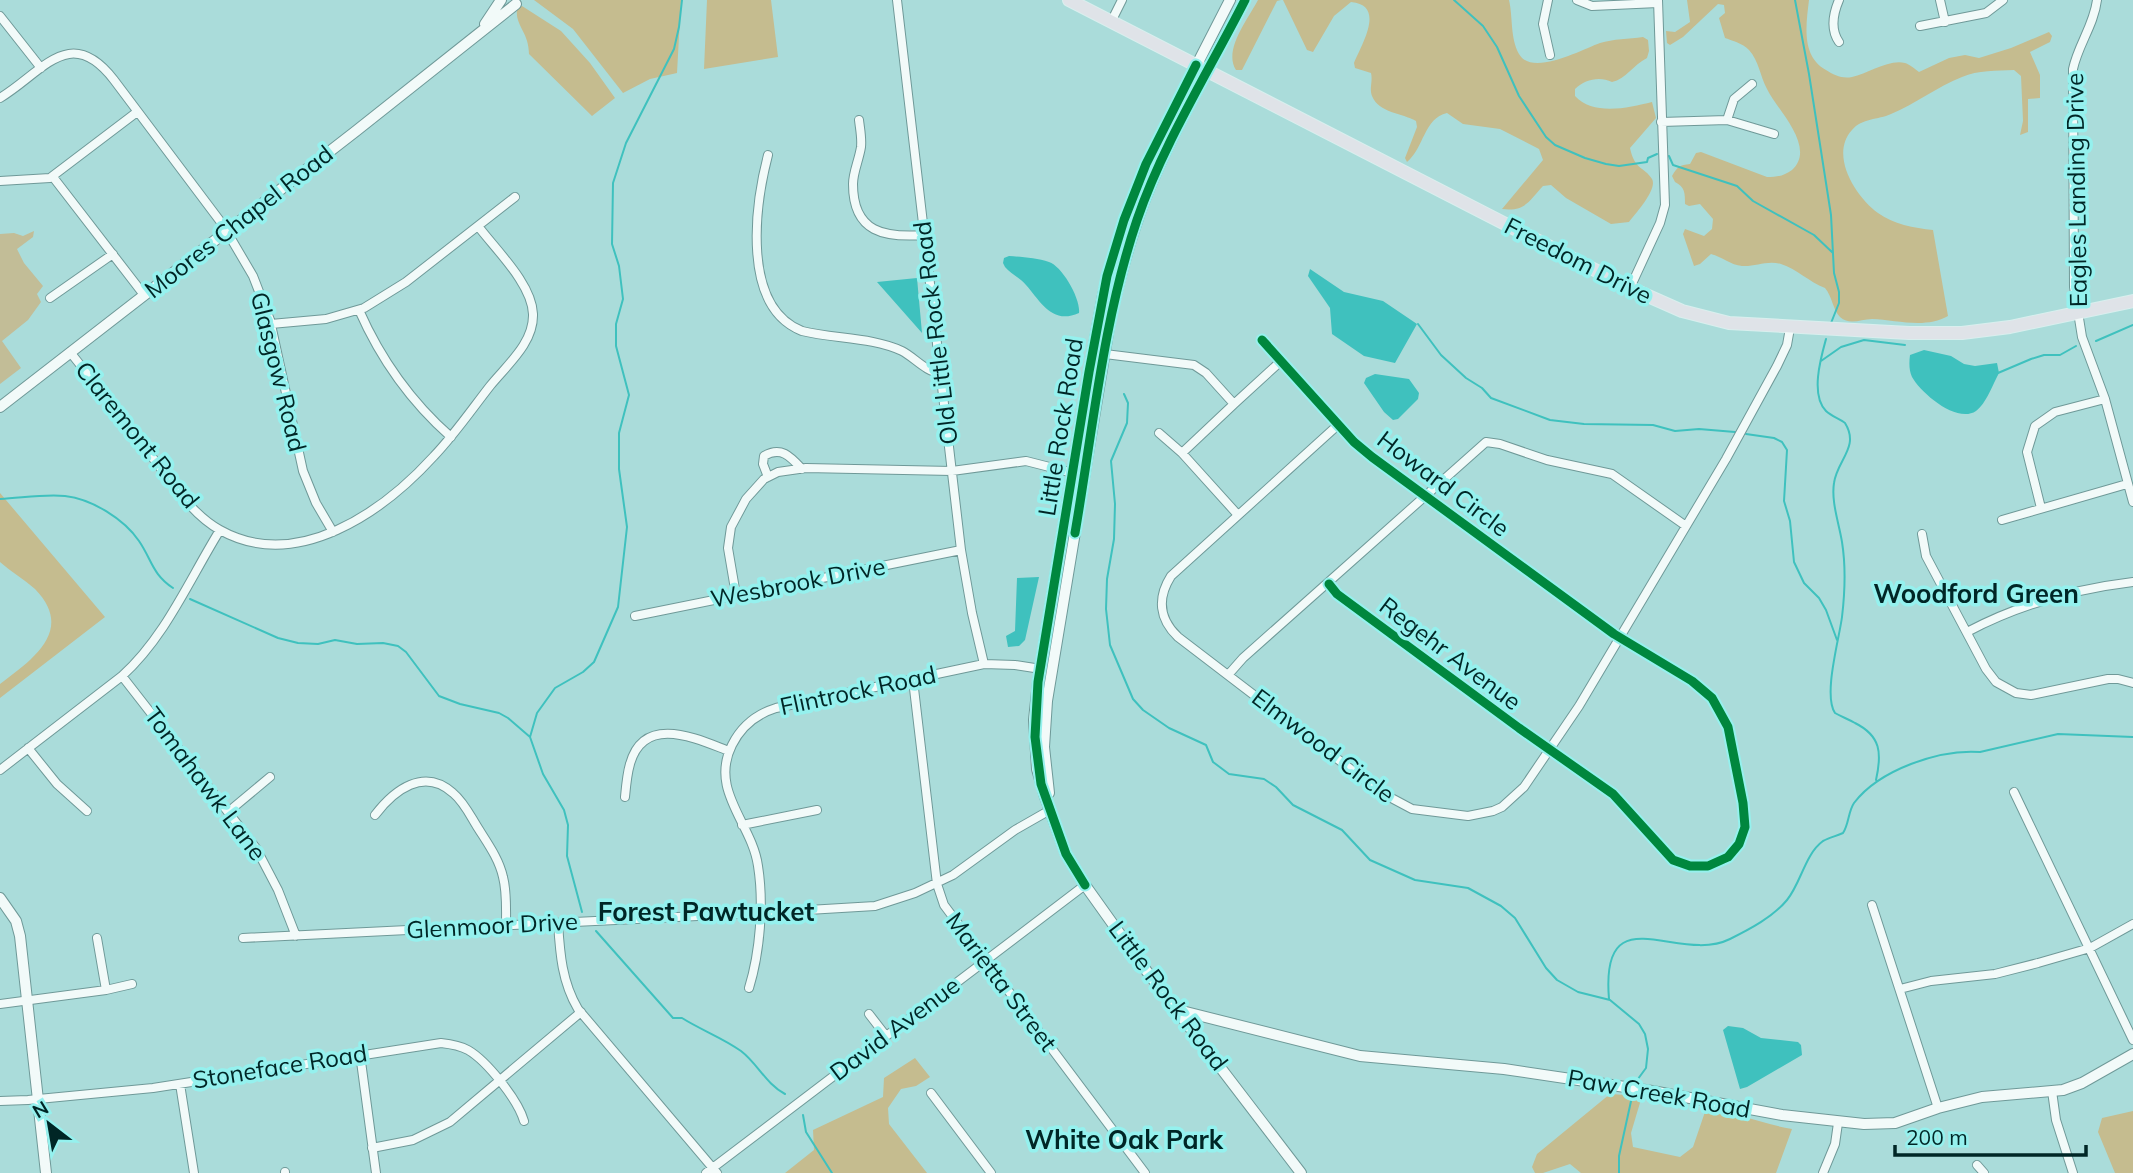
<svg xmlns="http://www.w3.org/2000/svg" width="2133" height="1173" viewBox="0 0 2133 1173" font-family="Mulish,sans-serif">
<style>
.green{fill:#c2bd97}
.forest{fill:#c5bc8f}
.water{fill:#3fc1be}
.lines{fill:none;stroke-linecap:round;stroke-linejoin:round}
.stream{stroke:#3fc1be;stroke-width:2}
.street-casing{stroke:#6f9998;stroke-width:10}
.secondary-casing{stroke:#6f9998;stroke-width:12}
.primary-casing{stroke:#d9efee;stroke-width:14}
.street{stroke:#f2faf9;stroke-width:8}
.secondary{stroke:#f2faf9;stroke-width:10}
.primary{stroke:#dfe3e8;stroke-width:12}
.cycleway-casing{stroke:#95f1ee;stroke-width:13}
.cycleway{stroke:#00873e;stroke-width:9}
.labels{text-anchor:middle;stroke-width:7;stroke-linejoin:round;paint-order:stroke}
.street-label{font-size:24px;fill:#002626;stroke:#95f1ee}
.neighbourhood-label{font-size:26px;font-weight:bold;fill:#002626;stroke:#95f1ee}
</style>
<rect width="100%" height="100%" fill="#aadcda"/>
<path class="green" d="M34,231L33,237L17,249L24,263L43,286L37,294L41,302L28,320L2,341L21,368L0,384V234L14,233L23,236Z"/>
<path class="forest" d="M534,0H681L677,73L650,79L623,93L573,29Z
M707,0H771L778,57L704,69Z
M1258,0H1281L1277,1L1242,70H1236C1223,50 1248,19 1258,0Z
M1283,0H1509C1513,17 1510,38 1519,54C1532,77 1583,49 1600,43C1613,39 1629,39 1643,37L1648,40L1649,51L1647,58C1633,65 1626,79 1612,82C1600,76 1585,79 1575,89V96C1593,116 1628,108 1652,102L1656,118L1630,148C1635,171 1644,166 1652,179C1658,189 1635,214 1629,222L1611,224L1566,198L1551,185L1543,186C1529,201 1525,212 1502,209L1543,160L1539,149L1500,129L1463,124L1447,113C1424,118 1424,148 1407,162L1405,158L1417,127L1416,121C1402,113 1379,113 1372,96C1369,88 1373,82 1371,73L1355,68L1354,63C1362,44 1386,5 1351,2L1334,16L1313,52L1307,50Z
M1687,0H1809C1806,25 1801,56 1826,70C1834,75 1842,79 1852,77C1868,74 1888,59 1905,63C1909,64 1915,69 1919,72L1949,58L1965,55L1979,58L2011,48L2049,32L2052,36L2050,42L2030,52L2040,75V98L2028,99V132L2020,135L2023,121L2021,76L2014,70C1997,71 1978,70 1962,77C1937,87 1915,104 1891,114C1878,120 1862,118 1852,130C1829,155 1856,197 1878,213C1893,224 1914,228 1933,230L1948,316C1926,329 1896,320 1872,319C1861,319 1850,326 1840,317C1833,310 1832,296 1825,288C1809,282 1797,269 1781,264C1767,260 1755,267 1742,266C1731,265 1722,257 1711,254L1700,264L1694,266L1683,234L1685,229L1704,236L1712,229L1713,219L1700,204L1689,206L1685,204C1685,193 1685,187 1675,182L1672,176C1677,167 1680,165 1690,164L1696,153L1701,152L1767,177C1777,177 1784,176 1792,170C1817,147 1777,110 1767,89C1760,76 1759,61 1749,50C1742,43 1733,41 1725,38L1719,18L1725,13L1724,5L1718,4L1683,37L1670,45L1667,43L1666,31L1675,32L1690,22Z
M522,6L561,31L590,63L615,98L592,116L529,54C529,32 515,26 517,9Z
M0,493L105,617L0,698V684C33,659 75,630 35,589C24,579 11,572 0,562Z
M915,1058L930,1077L916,1086L901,1089L888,1108L889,1124L927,1173H785L814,1150L813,1130L883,1097L884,1078Z
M1610,1094L1642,1096L1631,1133L1633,1147L1680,1157L1693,1147L1707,1106C1736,1113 1763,1124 1792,1129L1776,1173H1581L1570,1164L1543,1173H1535L1532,1167L1537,1154Z
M2133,1111V1173H2115L2098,1132L2102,1118Z"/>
<path class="water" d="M1009,256C1021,257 1037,258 1049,262C1062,266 1081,299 1079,313C1052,325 1041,302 1026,285C1020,278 1011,274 1005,267L1003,263L1004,258Z
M1310,269L1344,292L1383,301L1417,324L1395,363L1364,356L1332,334L1330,308L1308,276Z
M917,278L922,333L877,282Z
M1924,350L1951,356L1964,364L1975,366L1997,363L1999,373C1993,384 1986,404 1976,411C1957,424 1921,393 1912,377C1909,370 1909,363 1910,355Z
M1375,374L1409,379L1419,393L1418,399L1398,419L1393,420L1384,412L1364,383L1366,378Z
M1039,577L1025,640L1019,646L1008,647L1006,636L1015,631L1017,578Z
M1728,1026L1743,1028L1761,1038L1798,1042L1801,1045L1802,1055L1747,1087L1740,1089L1723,1030Z"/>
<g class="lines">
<path class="stream" d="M1454,0L1483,26L1497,47L1519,96L1546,137L1555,145L1585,158L1606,164L1619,166L1647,162L1648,158L1657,154
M1795,0L1809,74L1831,215L1834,273L1839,292V303L1831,323
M1669,156L1673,165L1737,186L1753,201L1814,235L1833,253
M1418,324L1441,355L1466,378L1482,388L1491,398L1550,420L1584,424L1653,425L1675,431L1699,429L1735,432
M1826,339C1821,357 1810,395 1826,411C1831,416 1840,419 1845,423C1860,447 1837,460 1834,483C1831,502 1839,523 1842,542C1846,567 1845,592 1842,617C1839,640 1823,695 1835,713C1842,717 1848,719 1855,723C1881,736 1882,753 1876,780
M2096,341L2133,325
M1821,361L1841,347L1864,340L1905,345
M1998,373L2031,359L2044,355H2060L2076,346
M1124,394L1128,403L1127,423L1111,461L1115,504L1114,539L1107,579L1106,609L1110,645L1133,699L1143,710L1169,728L1206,745L1213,762L1229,774L1264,779L1276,787L1293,805L1342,830L1370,860L1415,880L1468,888L1501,906L1515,918L1546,968L1557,980L1578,992L1610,1000L1639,1024L1645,1034L1648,1049L1646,1068L1635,1083
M1746,434L1774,438L1782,442L1787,450L1784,501L1790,521L1794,562L1804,583L1819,598L1826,610L1837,640
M0,499C22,498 43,494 65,496C92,499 124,519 139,541C152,560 152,574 173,588
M190,599L278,638L298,643L318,644L335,640L357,644L383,643L398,646L406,652L439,696L460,704L499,713L508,718L530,737L543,774L564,810L568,825L567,856L582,912
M530,737L537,713L555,688L583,672L594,662L618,607L627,527L619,469V433L629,395L616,346V324L623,299L619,266L612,244L613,183L626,143L674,49L679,27L682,0
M596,931L673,1018H682C701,1030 723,1038 741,1051C758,1064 766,1084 785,1094
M1609,999C1600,893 1678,965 1730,939C1750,929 1773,917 1787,900C1801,883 1805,854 1823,841C1829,838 1836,836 1843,833C1849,824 1848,812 1854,803C1879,770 1939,749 1980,752L2058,734L2133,737
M803,1115L806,1132L832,1173
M1619,1173V1156L1633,1092"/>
<g class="street-casing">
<path id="street" d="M897,0L961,550L972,613L984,664
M1548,0L1543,24L1550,55
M1577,0L1592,6L1658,3
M1839,0C1833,14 1830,29 1839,42
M1940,0L1945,22
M2097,0C2094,25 2078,45 2073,69L2074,287L2082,337L2105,399L2133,502
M0,16L41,68
M1111,22L1122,0
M1920,26L1986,13L2003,0
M0,98C43,72 70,23 114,80L223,225L253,276L270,320L303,471L316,503L333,532
M859,120C860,129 862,138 861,147C859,160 853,172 853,184C853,233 885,238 925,235
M1727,120L1734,99L1752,84
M1661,122L1727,120L1774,134
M768,155C755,205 741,307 802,331C834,339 872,337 902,351C914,357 926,372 940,373
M53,177L141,291L146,294
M0,181L50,178L137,112
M1630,288L1660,223L1665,205L1658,0
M50,298L113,254
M359,310C381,360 410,401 451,437
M271,324L326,319L364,308L406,282L515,197
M1262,340L1354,442L1372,457L1614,634L1692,681L1712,698L1728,727L1743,803L1745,827L1739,844L1728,857L1708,866H1690L1673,860L1613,794L1519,728L1337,594L1329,584
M70,352C98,387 125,422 152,457C172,482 191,514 220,530C297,573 383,512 434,456C455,434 472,409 490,386C507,365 534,343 533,314C532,284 496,250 478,226
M1105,354L1194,365L1206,373L1234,404L1281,361
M1234,404L1182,453L1238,515
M1339,424L1171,576C1157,598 1159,619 1178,637L1382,793L1412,809L1468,816L1493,811L1502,807L1524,787L1579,706L1726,459L1777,366L1787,345L1790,328
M1159,433L1182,453
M768,477L763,464L764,456C781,446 790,456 802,469
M2041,508L2027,452L2035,426L2055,412L2105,399
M2002,520L2127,484
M1922,534L1926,556L1986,669L1996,682L2016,693L2031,695L2108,679H2118L2133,683
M736,595L728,548L731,527L746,499L764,479L778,472L806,468L952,471L1026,461L1073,473
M635,616L961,550
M1967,632C2018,605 2075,589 2133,582
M1228,675L1243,658L1486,442L1500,444L1547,460L1612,474L1686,526
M122,676L256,848L278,890L296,936
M913,680L937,884L944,905L1145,1173
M28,748L57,784L87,811
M0,770L122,676C166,636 189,580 220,530
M2014,792L2133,1040
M625,797C626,786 627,774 630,764C644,713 697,739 729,751
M228,812L270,777
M375,815C394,790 424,767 453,793C464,802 471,817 478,828C488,844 499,859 503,877C507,892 506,909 506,925
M742,825L817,810
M1872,905L1938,1108
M558,923C560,954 562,982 578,1009L717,1173
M97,938L106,990
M243,938L759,913L875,906L915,893L953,875L1015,830L1050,810
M749,988C760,952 764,904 758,866C752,823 709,791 732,745C741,727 757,714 776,708L984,664L1015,665L1041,669
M1900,989L1931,981L1995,974L2038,963L2090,948L2133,924
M0,1004L106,990L132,984
M869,1014L886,1036
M360,1054L376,1173
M180,1084L194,1173
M2052,1091L2056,1120L2073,1173
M931,1093L991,1173
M0,1101L28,1100L153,1088L441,1043C450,1044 459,1045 468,1050C487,1061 518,1100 524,1121
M372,1148L413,1140L450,1122L581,1012
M1977,1165L1984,1173
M285,1172V1173
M706,1173L1085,885
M1823,1173L1835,1144L1838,1123"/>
</g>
<g class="secondary-casing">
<path id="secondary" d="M1230,0L1146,164L1115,250L1103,295L1089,372L1038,682L1034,720L1037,769L1045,797L1066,854L1085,885L1142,965L1301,1173
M485,24L501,0
M0,407L356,131L516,4
M1049,793L1044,747L1047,701L1111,315C1120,277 1130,239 1144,202C1171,132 1211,66 1245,0
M0,898L16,921L20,936L46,1173
M1178,1010L1360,1056L1504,1069L1652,1091L1782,1115L1864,1124L1895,1123L1938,1108L1982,1097L2063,1090L2082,1083L2133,1054"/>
</g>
<g class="primary-casing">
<path id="primary" d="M1069,0L1630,288L1682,311L1729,323L1909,333H1962L2010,327L2133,301"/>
</g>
<use href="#street" class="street"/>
<use href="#secondary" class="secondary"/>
<use href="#primary" class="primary"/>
<g class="cycleway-casing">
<path id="cycleway" d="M1262,340L1354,442L1372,457L1614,634L1692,681L1712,698L1728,727L1743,803L1745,827L1739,844L1728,857L1708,866H1690L1673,860L1613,794L1519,728L1337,594L1329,584
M1075,533C1093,429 1103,320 1137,220C1163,144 1209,71 1245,0
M1085,885L1066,854L1041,784L1035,737L1038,682L1089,372L1107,276L1124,220L1146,164L1196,65"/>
</g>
<use href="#cycleway" class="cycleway"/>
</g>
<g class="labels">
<g class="street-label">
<text transform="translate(2077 190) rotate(-91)" y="8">Eagles Landing Drive</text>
<text transform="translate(239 222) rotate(-38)" y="8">Moores Chapel Road</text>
<text transform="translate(1578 261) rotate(27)" y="8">Freedom Drive</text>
<text transform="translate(936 333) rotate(-97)" y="8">Old Little Rock Road</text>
<text transform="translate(278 372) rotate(76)" y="8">Glasgow Road</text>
<text transform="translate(1061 427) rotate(-81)" y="8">Little Rock Road</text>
<text transform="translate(137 435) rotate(51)" y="8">Claremont Road</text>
<text transform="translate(1443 484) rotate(37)" y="8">Howard Circle</text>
<text transform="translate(798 583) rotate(-11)" y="8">Wesbrook Drive</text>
<text transform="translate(1450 654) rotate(37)" y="8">Regehr Avenue</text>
<text transform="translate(858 691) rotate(-12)" y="8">Flintrock Road</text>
<text transform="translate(1323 746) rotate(37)" y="8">Elmwood Circle</text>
<text transform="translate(205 784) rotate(53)" y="8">Tomahawk Lane</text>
<text transform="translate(492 926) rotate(-3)" y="8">Glenmoor Drive</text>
<text transform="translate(1001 982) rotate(53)" y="8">Marietta Street</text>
<text transform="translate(1168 996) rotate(53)" y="8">Little Rock Road</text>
<text transform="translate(895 1029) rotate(-37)" y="8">David Avenue</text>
<text transform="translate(280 1067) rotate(-9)" y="8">Stoneface Road</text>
<text transform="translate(1659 1094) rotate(10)" y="8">Paw Creek Road</text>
</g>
<g class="neighbourhood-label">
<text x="1976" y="603">Woodford Green</text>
<text x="706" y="921">Forest Pawtucket</text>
<text x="1124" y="1149">White Oak Park</text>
</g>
</g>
<g transform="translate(49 1124) rotate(329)" stroke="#95f1ee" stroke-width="5" paint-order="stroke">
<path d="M0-5L12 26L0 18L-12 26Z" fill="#002626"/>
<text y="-10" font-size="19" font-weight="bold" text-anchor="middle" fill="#002626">N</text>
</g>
<path d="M1895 1145v10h191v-10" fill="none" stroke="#002626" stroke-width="3.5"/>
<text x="1906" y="1145" font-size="21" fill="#002626" stroke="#95f1ee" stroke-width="5" paint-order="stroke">200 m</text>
</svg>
